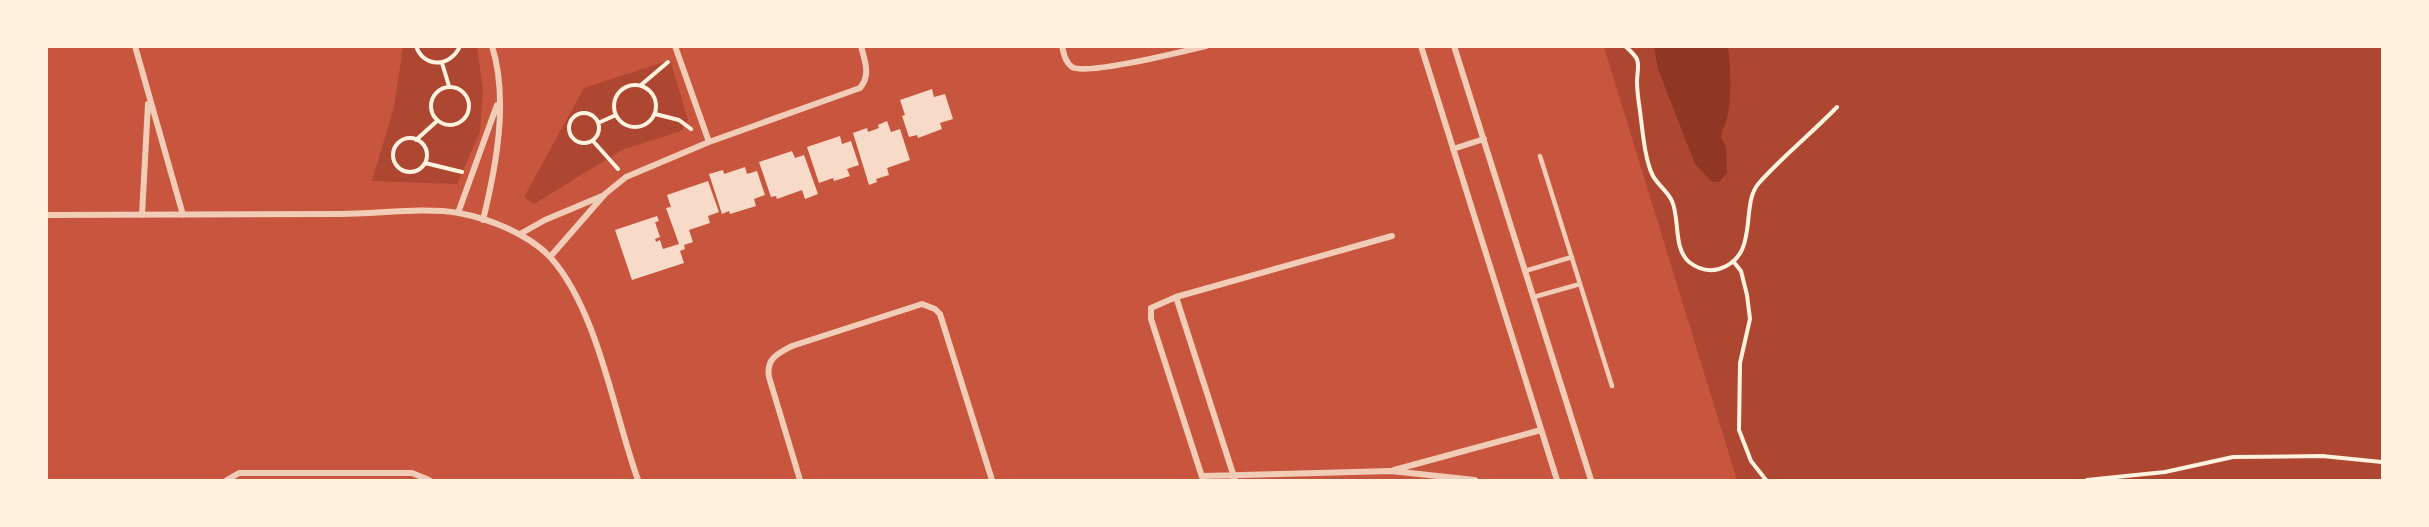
<svg xmlns="http://www.w3.org/2000/svg" width="2429" height="527" viewBox="0 0 2429 527" font-family="'Roboto Condensed',sans-serif">
<style>
.green{fill:#ae4732}
.water{fill:#8f3625}
.building{fill:#f7dbc8}
.lines{fill:none;stroke-linecap:round;stroke-linejoin:round}
.path{stroke:#fff3e0;stroke-width:4}
.service{stroke:#f1ccb7;stroke-width:4.5}
.minor{stroke:#f1ccb7;stroke-width:6}
</style>
<rect width="100%" height="100%" fill="#c8553d"/>
<path class="green" d="M403,47H477L483,89L480,132L457,184L372,181L394,107Z
M1604,47H2382V480H1737Z
M670,60L688,120L681,131L622,150L534,204L524,197L584,88Z"/>
<path class="water" d="M1654,47H1728C1731,69 1732,96 1727,119C1725,125 1722,130 1721,137L1726,147L1727,173L1719,182H1712L1695,164L1658,69Z"/>
<path class="building" d="M932,89L934,97L945,94L953,119L940,123L942,129L918,138L917,135L909,137L902,116L905,115L900,100Z
M887,121L891,132L900,129L910,160L887,168L889,175L876,179L877,182L869,185L853,133L867,128L868,132L879,128L878,125Z
M840,136L842,144L851,141L859,165L847,169L850,176L834,181L833,178L819,183L807,147Z
M792,151L795,158L804,155L818,194L805,199L802,190L777,199L776,196L771,197L759,162Z
M745,167L747,174L757,171L765,195L754,199L756,206L730,214L729,211L722,214L709,174L723,170L724,174Z
M708,181L719,212L708,216L710,223L689,230L693,242L684,245L685,249L680,251L684,263L632,280L615,230L657,216L659,221L655,222L660,237L655,239L656,242L660,240L663,249L679,244L666,208L671,207L667,195Z"/>
<g class="lines">
<path class="path" d="M416,46C424,69 451,67 460,46
M1625,46C1642,61 1638,61 1637,81C1637,89 1638,97 1639,104C1642,123 1644,159 1653,176C1658,185 1668,192 1672,201C1680,219 1673,248 1689,262C1698,269 1708,272 1719,269C1761,256 1739,205 1759,183C1783,156 1812,133 1837,107
M442,63L449,86
M614 106a21 21 0 1 1 42 0a21 21 0 1 1-42 0Z
M641,85L668,62
M431 106a19 19 0 1 1 38 0a19 19 0 1 1-38 0Z
M569 128a15 15 0 1 1 30 0a15 15 0 1 1-30 0Z
M655,114L679,120L691,129
M598,123L616,115
M393 155a17 17 0 1 1 34 0a17 17 0 1 1-34 0Z
M416,140L437,121
M593,141L618,169
M425,163L462,172
M1733,261L1741,271L1747,295L1750,319L1740,363L1739,430L1751,461L1766,480
M2087,480L2165,472L2233,457L2322,456L2382,462"/>
<path class="service" d="M1540,156L1612,386
M1525,271L1572,257
M1534,297L1580,284"/>
<path class="minor" d="M135,46L183,215
M675,46L709,142
M1062,46C1064,54 1065,62 1072,67C1087,76 1185,51 1206,46
M1421,46L1557,480
M1454,46L1591,480
M1453,149L1484,139
M458,213L497,105
M46,215C145,215 243,215 341,214C379,214 421,207 459,213C490,219 529,234 551,258C598,311 614,414 638,480
M142,215L148,104
M483,220C496,167 509,100 492,46
M520,234L545,220L602,196
M550,257L605,194L626,177L709,142L860,88C871,75 865,62 861,46
M1176,297L1235,480
M1394,470L1541,430
M1202,476L1391,471L1475,480
M227,480L239,473H412L429,480
M800,480L769,377C766,359 777,354 792,346L922,304L935,309L940,314L992,480
M1203,480L1151,319V308L1176,297L1392,236"/>
</g>
<rect width="2429" height="527" fill="none" stroke="#fff3e0" stroke-width="96"/>
</svg>
